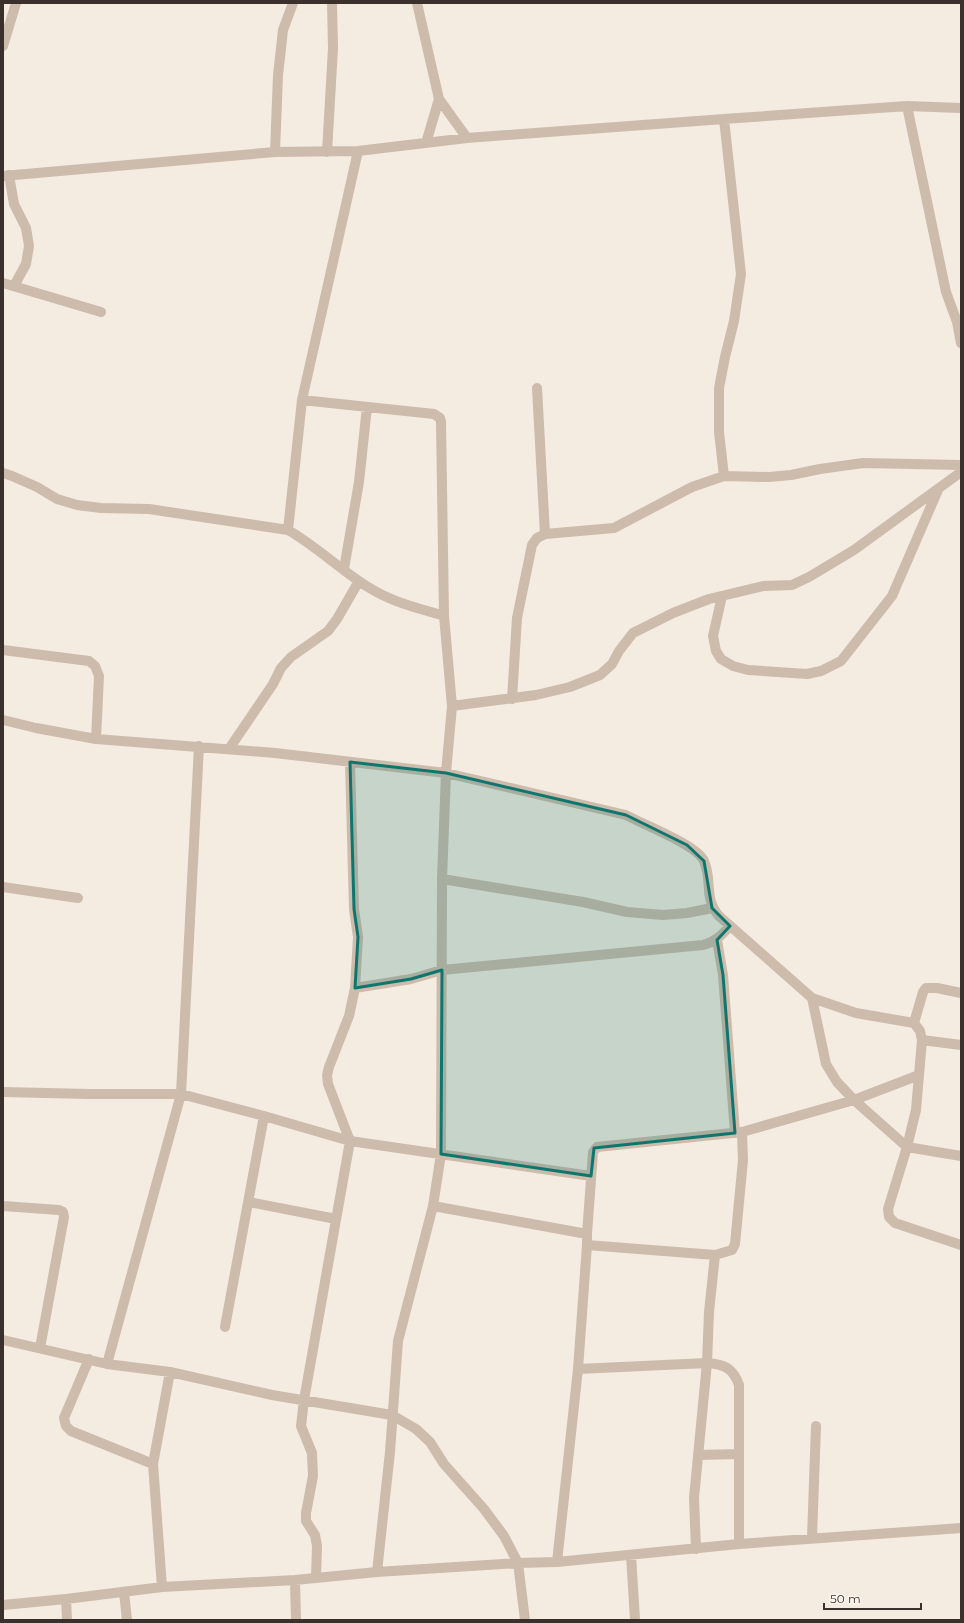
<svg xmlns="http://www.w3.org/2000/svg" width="964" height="1623" viewBox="0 0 964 1623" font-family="Montserrat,sans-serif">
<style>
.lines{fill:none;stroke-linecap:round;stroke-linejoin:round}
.minor{stroke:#cdbbac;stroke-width:10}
.marked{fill:#0f766e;fill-opacity:0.2;stroke:#0f766e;stroke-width:3;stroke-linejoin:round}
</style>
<rect width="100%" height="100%" fill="#f4ebe1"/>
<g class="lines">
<path class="minor" d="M417,3L439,99L467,138
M3,46L16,3
M907,106L946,292L957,322L961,343
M724,119L741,274L734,321L725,357L719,388V432L724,476
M426,143L439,99
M275,152L278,75L283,30L293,3
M327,152L333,48L332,3
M9,175L14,204L26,228L29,246L26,264L14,286
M3,176L275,152L358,151L467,138L724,119L907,106L961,108
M3,283L101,312
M537,388L545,534
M302,400L434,414L440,418L441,422L444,616L452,706L446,773L442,879L441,1154L433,1206L398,1341L390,1452L377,1572
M3,473L12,476L37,487L57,499L77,505L101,508L149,509L288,530C323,550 352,582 389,598C406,606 426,610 444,616
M288,530L302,400L358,151
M344,569L359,482L367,407
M722,596L713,636L716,651L721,659L733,666L748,670L807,674L821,671L841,661L892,596L938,490
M3,650L89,661L95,666L99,676L96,739
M512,699L517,618L532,545L537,538L545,534L614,528L692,487L724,476L769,477L791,475L820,469L863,463L961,465
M452,706L536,695L570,687L600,675L612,664L619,651L633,633L673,613L709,599L763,586L792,585L809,577L854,550L961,472
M3,720L36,728L96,739L275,753L446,773L626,815C644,825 697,845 704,861C713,882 703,897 719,916L812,998L856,1013L914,1023L920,1031L922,1040L916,1110L907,1147L888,1209L889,1217L895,1223L961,1245
M229,749L273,684L281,668L291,657L328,631L337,619L359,581
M442,879L583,902L627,912L663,915L687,913L712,908
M3,887L78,898
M717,940L723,975L735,1133
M355,988L411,979L442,970L703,945C715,942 722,935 730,926
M812,998L826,1064L837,1082L854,1100L907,1147L961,1156
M914,1023L923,992L926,988H937L961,993
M922,1040L961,1045
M3,1092L89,1094H181L264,1116L350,1141L591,1176
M249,1202L336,1219
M3,1206L59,1210L63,1212L64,1217L40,1348
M433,1206L587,1234V1245L715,1255L732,1250L735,1244L743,1160L742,1132
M587,1234L593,1152L597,1147L742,1132L854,1100L919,1075
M587,1245L578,1369L707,1363C724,1364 733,1368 739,1385V1544
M225,1327L264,1116
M3,1340L107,1364L170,1372L272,1395L392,1415L416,1429L430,1442L444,1464L484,1509L504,1536L518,1563L525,1620
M89,1359L64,1418L66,1426L71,1431L153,1464
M107,1364L181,1094L199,746
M698,1455L739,1454
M812,1538L816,1426
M696,1549L694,1498L707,1363L709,1312L715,1255
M631,1555L635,1620
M557,1562L578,1369
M316,1577L317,1546L315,1535L306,1521V1513L313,1476L312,1453L301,1426L304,1400L350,1141L328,1084L327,1075L329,1067L349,1016L355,988L358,937L354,909L350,762
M295,1580L296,1620
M162,1587L153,1464L170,1372
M124,1592L127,1620
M66,1599L67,1620
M3,1605L66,1599L162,1587L295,1580L377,1572L518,1563L557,1562L739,1544L961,1528"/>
</g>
<path class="marked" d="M350,762L446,773L626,815L687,845L704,861L712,908L730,926L717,940L723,975L735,1133L594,1148L591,1176L441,1154L442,970L411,979L355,988L358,937L354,909Z"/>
<rect width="964" height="1623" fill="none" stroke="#3b302b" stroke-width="8"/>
<path d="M824 1603v6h97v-6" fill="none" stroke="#3b302b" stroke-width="2"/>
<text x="830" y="1603" font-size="12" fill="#3b302b" stroke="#fbf5ee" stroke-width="3" paint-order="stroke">50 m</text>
</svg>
